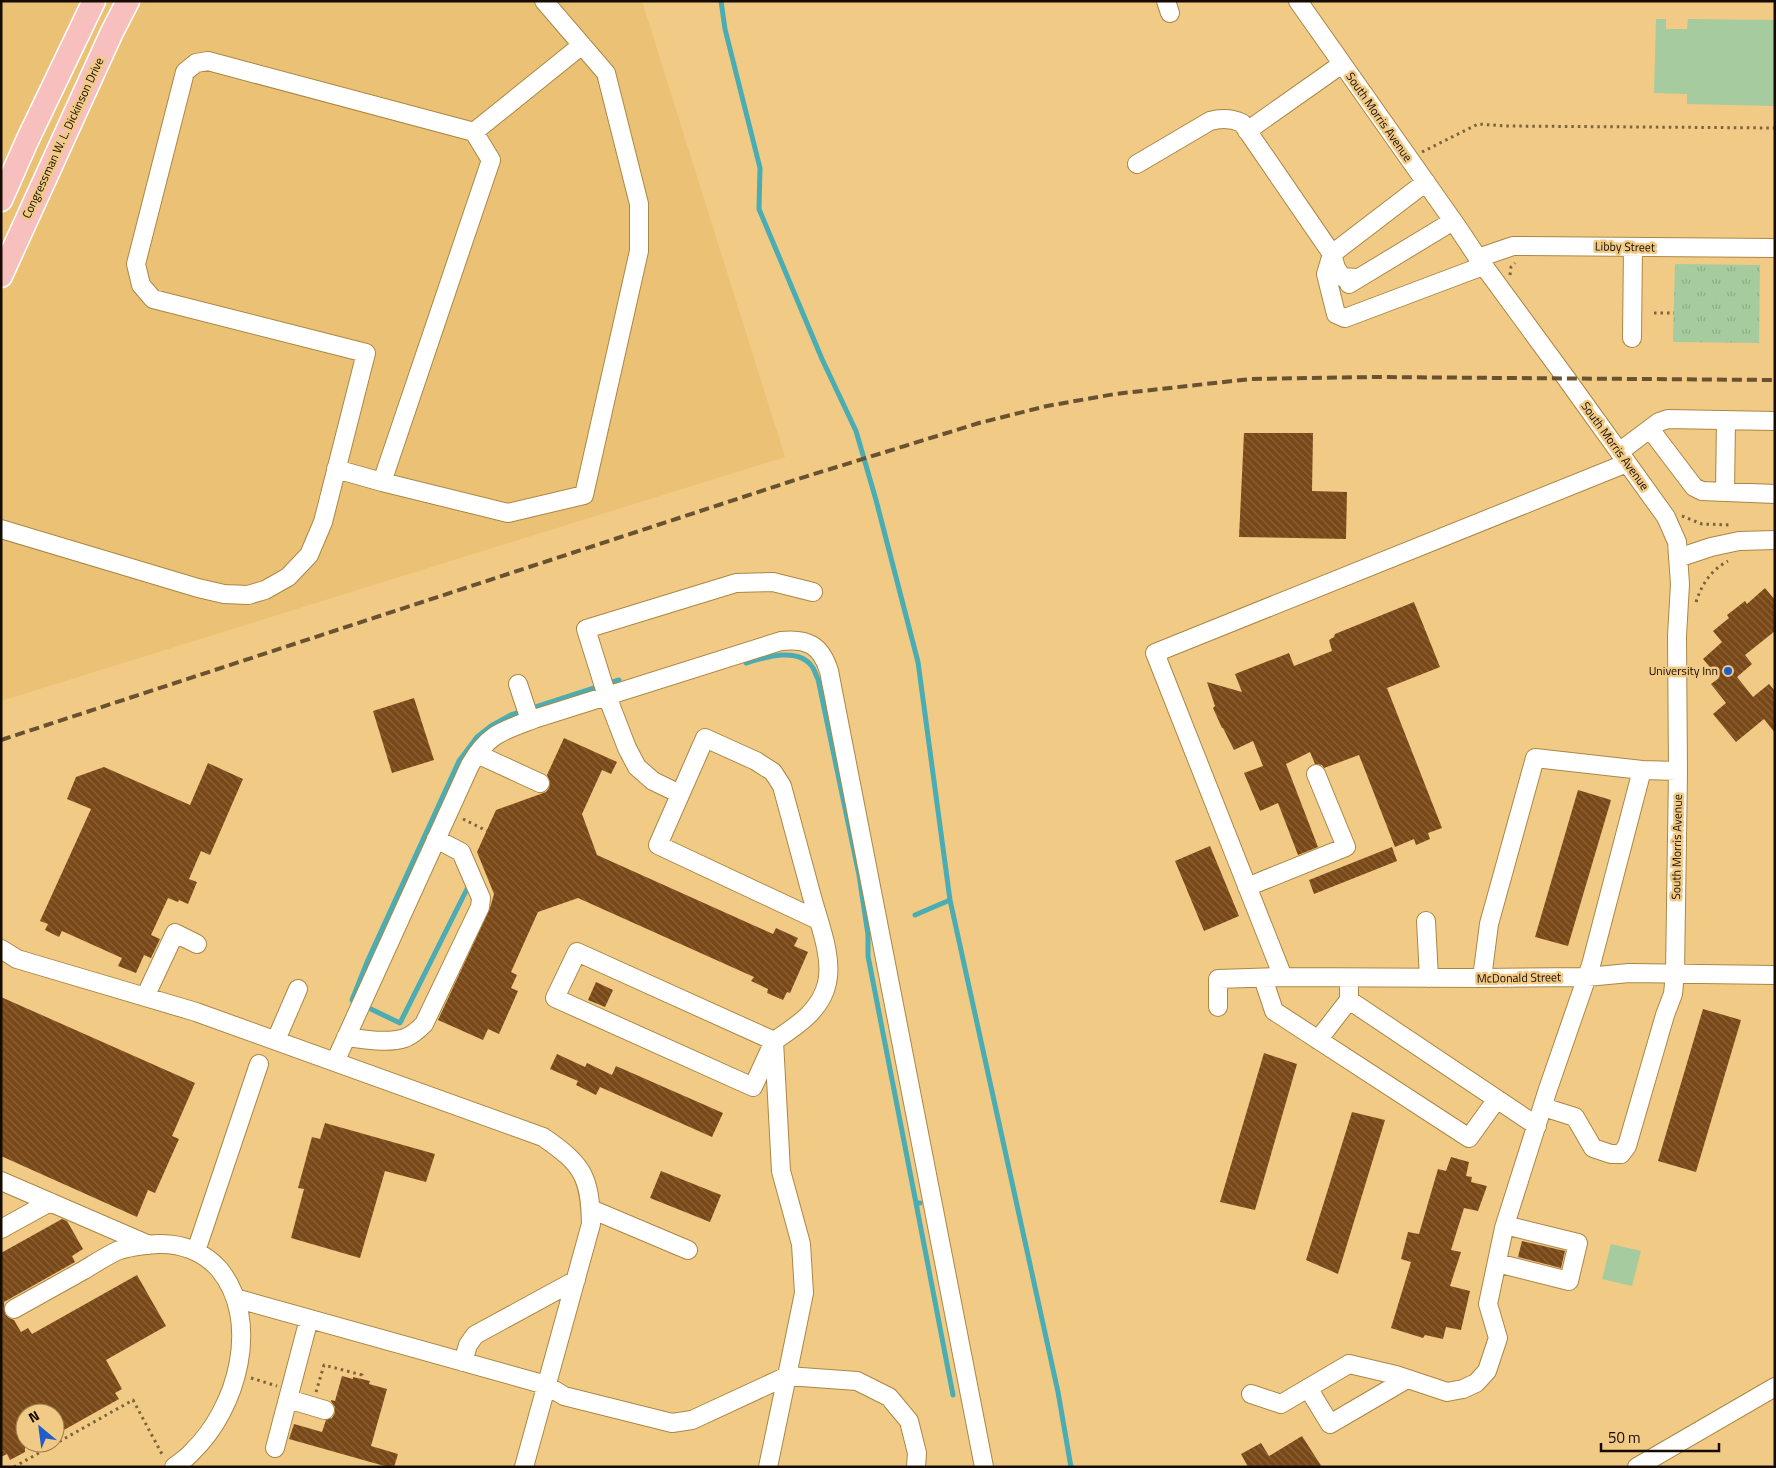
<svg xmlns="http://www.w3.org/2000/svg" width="1776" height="1468" viewBox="0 0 1776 1468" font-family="'Titillium Web',sans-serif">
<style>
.built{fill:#ebc175}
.grass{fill:#a5cb9e}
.park{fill:url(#park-tufts)}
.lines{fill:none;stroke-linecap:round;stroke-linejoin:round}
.stream{stroke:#49adb3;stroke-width:5}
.building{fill:url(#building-back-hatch)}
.minor-casing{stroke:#ab8744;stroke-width:20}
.major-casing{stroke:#fff;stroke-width:25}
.path{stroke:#7a633d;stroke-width:3;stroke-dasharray:2.5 4;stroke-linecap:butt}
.minor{stroke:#fff;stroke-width:18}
.major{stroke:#f7bfbe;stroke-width:22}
.rail{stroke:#685232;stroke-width:4;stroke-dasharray:10 5;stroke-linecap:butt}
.poi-dot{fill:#215dca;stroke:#f1ca86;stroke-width:2}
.labels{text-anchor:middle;stroke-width:5;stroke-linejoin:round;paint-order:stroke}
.street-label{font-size:12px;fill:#160b00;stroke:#f1ca86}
.poi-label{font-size:12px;fill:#160b00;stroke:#f1ca86;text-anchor:end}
</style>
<defs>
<pattern id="park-tufts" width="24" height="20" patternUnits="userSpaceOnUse" patternTransform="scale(1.25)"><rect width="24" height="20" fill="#a5cb9e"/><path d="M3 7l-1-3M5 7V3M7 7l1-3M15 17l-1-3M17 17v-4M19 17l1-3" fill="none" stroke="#8dad86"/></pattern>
<pattern id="building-back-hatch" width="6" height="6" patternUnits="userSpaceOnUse" patternTransform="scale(1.25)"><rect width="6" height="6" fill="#7a4816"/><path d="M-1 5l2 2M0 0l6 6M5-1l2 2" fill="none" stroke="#8a643d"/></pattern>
</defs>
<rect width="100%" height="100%" fill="#f1ca86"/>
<path class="built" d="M1,1H642L785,457L1,701Z"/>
<path class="grass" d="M1656,19H1666V29H1687L1688,19L1775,20V106L1687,104V94L1654,93Z
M1611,1244L1641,1251L1632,1286L1602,1279Z"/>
<path class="park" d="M1675,264L1760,265L1759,343L1673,342Z"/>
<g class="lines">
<path class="stream" d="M721,1L725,29L760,168L759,209L822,359L856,431L876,500L918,662L950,900L1058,1392L1071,1467
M746,663C765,657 800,646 813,668C815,671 816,676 818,679L859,875L868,935V956L916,1203
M470,883L400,1023L352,1000L368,960L459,761L477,737L491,726L511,715L619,680
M915,915L950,900
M920,1203H916L953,1395"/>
</g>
<path class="building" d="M1244,433H1313L1312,491L1347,492L1346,539L1239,537Z
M1765,588L1775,600V631L1745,655L1752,664L1737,677L1753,697L1769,684L1775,691V733L1764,719L1736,742L1713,714L1726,703L1711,684L1719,678L1703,659L1722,642L1713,631L1729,618L1727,615L1745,601L1747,604Z
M1414,602L1440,667L1387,688L1442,828L1428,833L1430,839L1416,845L1414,839L1395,847L1359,755L1324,768L1322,765L1315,764L1310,752L1286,764L1318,847L1298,855L1278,803L1260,811L1244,773L1263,766L1253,741L1234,750L1223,728H1222L1213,708L1215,706L1207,682L1242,692L1235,674L1289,653L1294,666L1332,651L1329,640L1334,637L1335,634Z
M414,698L434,760L392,773L373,711Z
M564,738L617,762L611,774L602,770L582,814L597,855L773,934L776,928L798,938L794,946L808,952L790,993L787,992L783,1000L767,993L768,989L751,981L754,977L578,898L538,912L511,972L517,975L511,988L518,991L499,1034L488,1029L483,1040L438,1020L490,908L494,894L477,852L496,810L546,792L549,788L550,782L547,775Z
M208,763L243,779L210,855L201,851L189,879L197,882L188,904L179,900L178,902L168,898L151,935L160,939L151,958L144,955L136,973L118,966L122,958L62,931L59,937L45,930L48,924L40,921L91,809L67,799L76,777L104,767L190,805Z
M1578,790L1611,800L1568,946L1535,937Z
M1210,846L1239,916L1204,931L1175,861Z
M1392,847L1397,861L1314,894L1309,880Z
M596,982L613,990L605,1007L588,1000Z
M1,997L195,1083L172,1136L179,1139L155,1193L148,1190L137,1217L1,1156Z
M1703,1009L1741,1020L1696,1172L1658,1161Z
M1264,1053L1297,1064L1255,1210L1220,1202Z
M557,1054L585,1067L587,1063L612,1075L616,1066L723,1113L712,1137L600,1087L596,1095L576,1085L578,1081L550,1069Z
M1352,1112L1385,1120L1338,1274L1306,1260Z
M325,1123L435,1154L426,1182L385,1171L360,1258L291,1238L304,1189L298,1188L312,1137L320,1139Z
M1451,1157L1469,1162L1466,1176L1472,1177L1471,1182L1487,1186L1478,1211L1464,1208L1451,1250L1461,1252L1450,1286L1470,1291L1461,1330L1446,1327L1443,1339L1425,1335L1423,1338L1391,1328L1411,1262L1401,1259L1408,1232L1419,1234L1438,1169L1446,1171Z
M661,1171L721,1195L710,1222L650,1198Z
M62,1219L67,1221L83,1249L72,1256L75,1262L4,1302L5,1314L9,1318L14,1320L21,1332L28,1328L32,1334L137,1275L166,1326L106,1360L122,1389L115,1393L119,1399L55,1435V1413H25V1452L10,1460L7,1454L1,1457V1253Z
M1522,1241L1565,1251L1561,1268L1518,1257Z
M342,1376L353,1379V1377L370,1381L369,1384L387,1389L371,1446L398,1454L394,1467H388L289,1439L294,1424L322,1432L326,1420L332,1418L335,1413V1407L331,1401V1400L335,1401Z
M1302,1436L1322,1467H1248L1241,1454L1261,1443L1269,1456Z"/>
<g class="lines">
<g class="minor-casing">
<path id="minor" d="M1166,1L1170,13
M1298,1L1458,228L1478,258L1566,378L1666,517L1677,542L1680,584L1677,636L1678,771L1675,973L1673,994L1665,1015L1627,1146L1621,1154H1611L1593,1148L1575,1117L1543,1107
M1247,131L1342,64
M474,132L582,45
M1137,164L1210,121C1221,118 1231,118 1242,123L1332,254L1326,274L1336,314L1345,318L1483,266
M1478,258L1513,246L1775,248
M1357,278L1342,277L1336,268L1332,254L1426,182
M1349,284L1453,221
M1632,338L1633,247
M1650,429L1694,487L1702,491L1775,494
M1619,452L1659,422L1668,419L1775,421
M382,482L508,513L584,495L639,251V204L606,73L544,1
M1725,492L1726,420
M1,529L198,588L224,594L248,595L265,590L288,577L309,555L323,522L366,353L153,299L141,285L136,264L185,72L196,63L208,61L474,132L491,160L382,482L336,469
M1678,558L1711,547L1739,541L1775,540
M518,684L530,720
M477,754L540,783
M680,794L653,781L637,767L627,748L607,696L586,629L736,583L773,582L813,592
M1247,887L1346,847L1316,774
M1426,921L1429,978
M1,949L17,959L196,1012L543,1137C582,1164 590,1175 591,1224L524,1467
M577,952L774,1041L753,1087L555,998Z
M1283,977L1155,653L1627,463
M1263,978L1274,1011L1469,1138L1497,1099
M1482,978L1489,924L1535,758L1642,770L1678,771
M145,997L175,933L197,944
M1349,1000L1537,1126
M1218,1007V979L1283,977L1482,978L1587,977L1629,973L1775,975
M346,1037C364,1039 387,1044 405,1038C413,1035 419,1029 424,1024L480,907L481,898L461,852L436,839
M276,1040L298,989
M1318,1040L1349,1000V988
M335,1062L470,765C488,734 502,731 534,719L781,641C807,638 821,645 829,671L984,1467
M1,1181L149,1245
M591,1209L688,1250
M1,1229L50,1202
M196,1251L259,1064
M1497,1263L1569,1281L1578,1243L1505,1225
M235,1298L546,1385L564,1396L672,1423L692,1420L787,1376L804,1293L801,1244L781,1171L774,1041C795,1027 821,1011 827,983C833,957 819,923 812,897C802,860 792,823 782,786L773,772L756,761L705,738L658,845L818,920
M14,1309C37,1296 61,1283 84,1270C94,1264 106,1256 117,1251C130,1246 144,1245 158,1244C181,1243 204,1252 219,1269C262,1321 237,1409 192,1452C187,1458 180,1462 174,1467
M463,1362L468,1345L475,1335L576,1280
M1308,1388L1330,1424L1407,1379
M1251,1394L1281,1404L1349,1364L1396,1375L1447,1392L1463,1389L1476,1383L1487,1371L1498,1338L1488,1304L1504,1228L1548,1089L1591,965L1642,770
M288,1399L325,1410
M275,1448L309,1319
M768,1467L787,1376L857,1381L889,1397L909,1421L917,1453L916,1467
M1637,1467L1775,1387"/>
</g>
<g class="major-casing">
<path id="major" d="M1,200L27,141L94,1
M1,276L112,32L128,1"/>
</g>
<path class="path" d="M1422,152L1478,124L1506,126L1775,128
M1510,275L1511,267L1515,263
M1654,313H1674
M1682,516L1702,524L1732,525
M1696,602C1702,584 1711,570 1728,561
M463,819L487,831
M251,1378L277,1386
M316,1392L324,1365L362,1375L361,1379
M14,1467L133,1400L163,1456"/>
<use href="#minor" class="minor"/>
<use href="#major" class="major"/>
<path class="rail" d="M1,740L798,479L979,423L1047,406L1115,394L1251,379L1375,377L1775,380"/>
</g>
<circle class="poi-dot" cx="1728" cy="671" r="5"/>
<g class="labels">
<g class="street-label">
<text transform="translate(1379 117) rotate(55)" y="4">South Morris Avenue</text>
<text transform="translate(63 138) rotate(-65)" y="4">Congressman W. L. Dickinson Drive</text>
<text transform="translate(1625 247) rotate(1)" y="4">Libby Street</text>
<text transform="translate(1615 446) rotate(54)" y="4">South Morris Avenue</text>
<text transform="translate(1677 847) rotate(-89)" y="4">South Morris Avenue</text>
<text transform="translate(1519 978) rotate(-1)" y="4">McDonald Street</text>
</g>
<g class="poi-label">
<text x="1718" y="675">University Inn</text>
</g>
</g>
<rect width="1776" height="1468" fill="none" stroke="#160b00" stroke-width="5"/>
<g transform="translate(40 1428) rotate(331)"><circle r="24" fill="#f1ca86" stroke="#997e50"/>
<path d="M0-4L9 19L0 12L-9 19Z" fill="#215dca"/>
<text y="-8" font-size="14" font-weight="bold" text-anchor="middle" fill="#160b00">N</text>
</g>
<path d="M1601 1443v8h118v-8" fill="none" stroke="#160b00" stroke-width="2.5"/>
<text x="1608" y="1443" font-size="15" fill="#160b00" stroke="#f1ca86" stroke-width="4" paint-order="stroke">50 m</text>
</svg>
